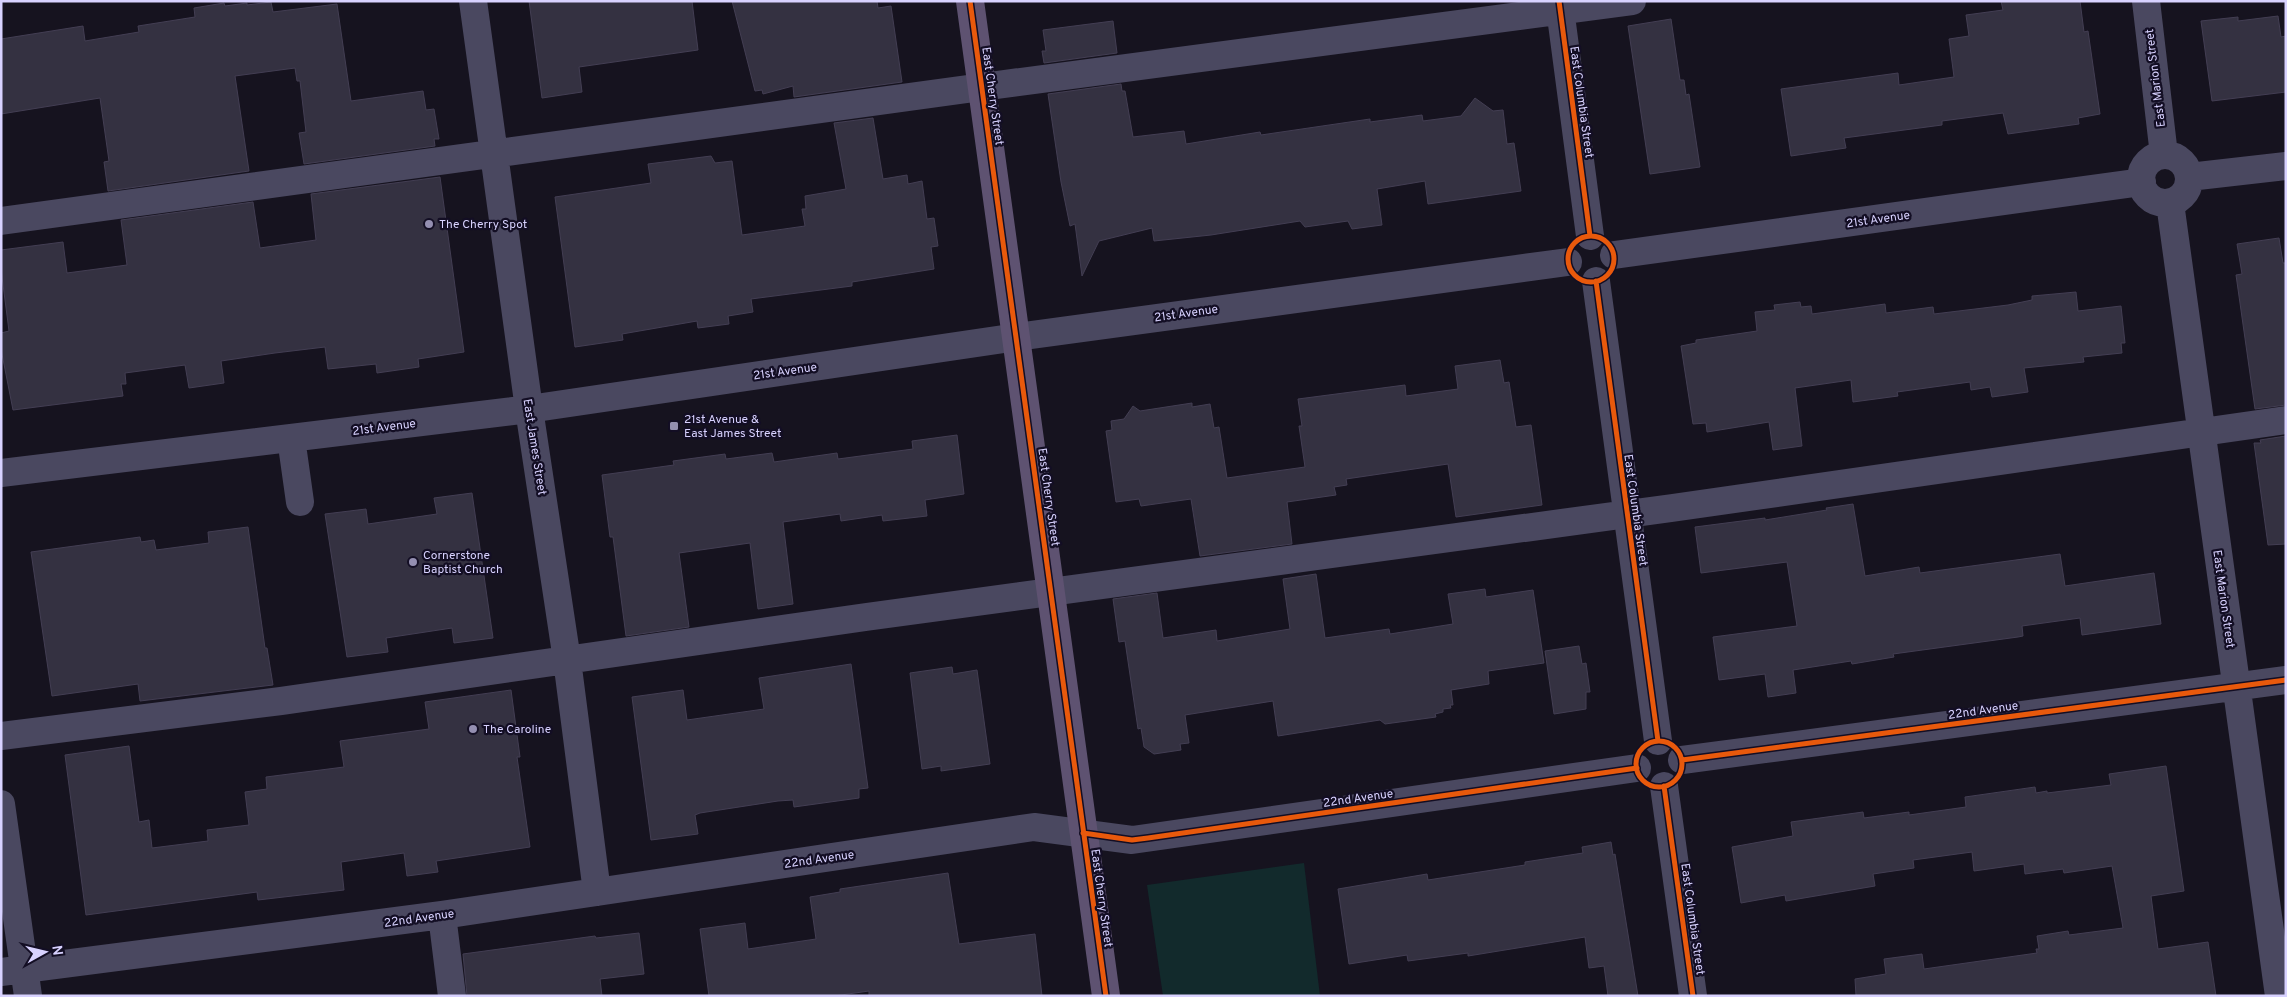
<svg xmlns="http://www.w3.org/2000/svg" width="2287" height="997" viewBox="0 0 2287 997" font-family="Overpass,sans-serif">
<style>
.green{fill:#122a2c}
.building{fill:#343141;stroke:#433e53}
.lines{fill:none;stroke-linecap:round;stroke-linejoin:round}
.minor{stroke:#4a4860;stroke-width:28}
.major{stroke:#5e5271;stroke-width:28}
.cycleway-casing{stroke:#130e24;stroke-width:8}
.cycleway{stroke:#e8590c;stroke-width:5}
.poi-dot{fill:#948fb1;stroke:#130e24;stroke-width:2}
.labels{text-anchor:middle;stroke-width:4.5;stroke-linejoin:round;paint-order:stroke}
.street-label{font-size:12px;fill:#d8d2ff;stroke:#130e24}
.poi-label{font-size:12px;fill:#d8d2ff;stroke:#130e24;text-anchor:start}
</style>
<rect width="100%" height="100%" fill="#16131f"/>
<path class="green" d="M1304,863L1320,996H1163L1147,885Z"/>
<path class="building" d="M529,1H692L698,50L579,67L582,92L542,98Z
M732,1H877L878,8L891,6L902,82L794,97L793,86L763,94L762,90L755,91Z
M2001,1H2080L2084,32L2088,31L2100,114L2078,118L2079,124L2008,134L2003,113L1942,121V125L1844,138L1846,148L1791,156L1781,89L1898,73L1899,85L1954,77L1949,39L1969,36L1966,15L2003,10Z
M271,2L273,12L337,4L351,101L423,91L426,110L434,109L439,139H434L435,146L304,164L299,133L306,132L300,81H297L295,68L235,76L249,171L108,191L104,162L109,161L100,98L1,114V39L83,26L85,41L139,32L138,26L195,17L194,8L224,3L225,6L247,3V5Z
M2278,16L2281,37L2286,36V92L2212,101L2201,21L2238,17V21Z
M1671,19L1680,80H1684L1686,95L1689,94L1700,167L1650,174L1628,26Z
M1113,21L1117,53L1044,63L1042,51H1046L1043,30Z
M1121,84L1122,91H1125L1133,137L1184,131L1186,144L1260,132L1261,135L1370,119V122L1422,115L1423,121L1461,116L1475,98L1493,111L1503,110L1507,144L1514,143L1521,191L1428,204L1425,181L1377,189L1382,225L1352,229L1348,221L1305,227L1300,221L1211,235L1154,241L1152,228L1099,241L1082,276L1075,224L1070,226L1061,182L1048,94Z
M873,118L883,179L907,175L908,184L922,181L927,219L934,218L938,246L931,247L934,269L852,282V286L751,299L753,312L728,316L729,324L698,328L697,321L622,334L623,340L575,347L555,197L651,183L648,164L711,156L715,163L732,161L742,235L805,226L802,209H806L805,196L846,189L834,123Z
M440,177L464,352L418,359L419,367L377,373L376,364L328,369L325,347L275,353L221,361L224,383L189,388L185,365L125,373L126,384H121L123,396L13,410L1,349V333L9,331L1,269V250L63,242L67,273L127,265L121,220L253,202L260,248L316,240L311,194Z
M2279,238L2283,263H2286V405L2255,409L2236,275L2242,274L2237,244Z
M2076,292L2078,311L2121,306L2125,343H2121L2122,353L2083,357L2084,362L2024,368L2028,392L1992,397L1990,387L1971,390L1970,382L1897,392L1898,396L1853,402L1851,380L1795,388L1802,446L1773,450L1769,422L1707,432L1706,423L1693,424L1681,346L1696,343V340L1757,331L1755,312L1775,310L1774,305L1800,302L1801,307L1811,306L1812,314L1885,304L1886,313L1933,307L1934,314L2008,305L2032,300V296Z
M1500,360L1504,383L1509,382L1516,427L1531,425L1542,505L1456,517L1448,464L1346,479L1347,485L1334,487L1336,495L1287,502L1292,544L1200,556L1191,499L1141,506L1139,499L1116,502L1106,431L1112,430L1111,421L1124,419L1133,406L1140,411L1192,403V407L1210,404L1214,428L1219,427L1227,478L1305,467L1299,426H1302L1298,399L1405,385L1406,396L1458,389L1455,366Z
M957,435L964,494L925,500L927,516L883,521L882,515L841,521L840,514L783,522L793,604L758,609L750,543L679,553L689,627L626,636L613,537H610L602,475L674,465L673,461L725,454L726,459L772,453L774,462L837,453L838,459L913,449L912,441Z
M2286,436V544L2268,545L2254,443H2261L2260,440Z
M472,493L493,638L454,643L452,628L386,638L388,652L347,657L325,514L366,509L368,524L437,514L434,498Z
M1853,504L1865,576L1919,567L1920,573L2060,554L2065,586L2154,573L2161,624L2082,635L2080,618L2022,626L2023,636L2018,637L1893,654L1894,657L1852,664L1851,661L1793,670L1796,693L1768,697L1765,674L1719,680L1713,637L1797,626L1787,562L1701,573L1695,527L1765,518V520L1827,510L1826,508Z
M248,527L265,648H267L273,685L140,701L138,684L52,696L31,552L140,537L141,542L154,540L156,550L209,543L208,532Z
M1316,574L1325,638L1389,629L1390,634L1453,624L1448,594L1485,589L1486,597L1533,590L1544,663L1488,671L1489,684L1451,690L1453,705H1450L1451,708L1443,709V712L1435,714L1436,717L1385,724L1380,720L1278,736L1273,701L1185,715L1189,743L1180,744L1181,750L1154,754L1144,747L1141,728L1138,729L1125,641L1119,642L1113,599L1157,593L1163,638L1216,630L1217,641L1290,629L1283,579Z
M1579,646L1582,664L1586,663L1590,692H1586V709L1554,714L1545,651Z
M851,664L868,788L859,789V798L794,807L793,800L778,801L700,813L695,815L698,834L651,840L632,697L683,690L687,720L764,709L759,678Z
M952,667L953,674L977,670L990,764L941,771V766L922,769L910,673Z
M511,690L520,757H517L530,847L436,861L438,872L407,876L404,853L341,862L344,890L258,900L257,892L86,915L65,755L129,746L139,822L149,820L152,848L208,841L207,830L249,825L245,792L267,789L266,777L344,767L340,741L429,729L425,702Z
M2166,766L2184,891L2151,896L2158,949L2208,942L2216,996H1856L1855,979L1886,974L1884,959L1922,954L1924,969L2037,953L2036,949H2039L2037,936L2068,931L2069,935L2123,928L2112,866L2064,873L2063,869L2025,874L2024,864L1974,871L1972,852L1913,860L1914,868L1873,874L1875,886L1786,901L1785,895L1741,903L1732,847L1793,836L1791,822L1863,812L1864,818L1909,812V815L1966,807L1965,797L2035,787L2036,793L2047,791V793L2111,785L2109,774Z
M1611,842L1613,855L1615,854L1638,996H1608L1604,966L1589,968L1585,937L1468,956V953L1408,961L1407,955L1349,964L1338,889L1427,874L1428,880L1525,865V862L1583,853L1582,847Z
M948,873L959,944L1035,934L1042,996H869V991L834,996H709L700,929L745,923L748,949L816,939L810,897L840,892V889Z
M639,933L644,974L600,979L602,996H467L463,954L595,936L596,938Z"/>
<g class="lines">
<path class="minor" d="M473,1L529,409L567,660L597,892
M1559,1L1590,236
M2146,1L2164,155
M2141 179a24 24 0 1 1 48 0a24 24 0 1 1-48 0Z
M2189,177L2286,166
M2170,203L2279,996
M1,221L982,87L1632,1
M1614,255L2142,182
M1596,281L1658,741
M291,438L300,502
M1,473L529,409L1017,337L1568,262
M1,736L281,701L866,617L1672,508L2286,420
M1682,760L2286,680
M1664,786L1693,996
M1,804L28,996
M442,915L452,996
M1,972L442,915L1034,827L1132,840L1637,768"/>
<path class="major" d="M970,1L1106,996"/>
<g class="cycleway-casing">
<path id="cycleway" d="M970,1L1106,996
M1559,1L1590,236
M1568 259a23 23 0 1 1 46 0a23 23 0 1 1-46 0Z
M1596,281L1658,741
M1636 764a23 23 0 1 1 46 0a23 23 0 1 1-46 0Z
M1682,760L2286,680
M1664,786L1693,996
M1083,833L1132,840L1148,838L1637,768"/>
</g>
<use href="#cycleway" class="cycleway"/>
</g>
<g class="poi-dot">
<circle cx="429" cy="224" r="5"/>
<rect x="669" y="421" width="10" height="10" rx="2.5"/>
<circle cx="413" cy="562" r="5"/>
<circle cx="473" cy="729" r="5"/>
</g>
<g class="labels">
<g class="street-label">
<text transform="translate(2155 78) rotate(-97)" y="4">East Marion Street</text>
<text transform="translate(993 96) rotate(82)" y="4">East Cherry Street</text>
<text transform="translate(1582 102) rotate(82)" y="4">East Columbia Street</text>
<text transform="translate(1878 219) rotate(-8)" y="4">21st Avenue</text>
<text transform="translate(1186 313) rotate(-8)" y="4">21st Avenue</text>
<text transform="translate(785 371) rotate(-8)" y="4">21st Avenue</text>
<text transform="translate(384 427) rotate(-7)" y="4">21st Avenue</text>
<text transform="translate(535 447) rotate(81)" y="4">East James Street</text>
<text transform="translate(1049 497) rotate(82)" y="4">East Cherry Street</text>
<text transform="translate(1636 510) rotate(82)" y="4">East Columbia Street</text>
<text transform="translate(2224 599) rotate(82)" y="4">East Marion Street</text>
<text transform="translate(1983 710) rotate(-8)" y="4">22nd Avenue</text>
<text transform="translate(1358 798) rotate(-8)" y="4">22nd Avenue</text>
<text transform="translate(819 859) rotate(-8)" y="4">22nd Avenue</text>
<text transform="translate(1102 898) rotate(82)" y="4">East Cherry Street</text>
<text transform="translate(419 918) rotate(-8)" y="4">22nd Avenue</text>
<text transform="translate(1693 919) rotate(82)" y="4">East Columbia Street</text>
</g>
<g class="poi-label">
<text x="439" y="228">The Cherry Spot</text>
<text x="684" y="423">21st Avenue &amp;<tspan x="684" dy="14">East James Street</tspan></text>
<text x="423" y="559">Cornerstone<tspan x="423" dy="14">Baptist Church</tspan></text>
<text x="483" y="733">The Caroline</text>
</g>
</g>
<rect width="2287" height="997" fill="none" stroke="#d8d2ff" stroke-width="5"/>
<g transform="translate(45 952) rotate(82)" stroke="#130e24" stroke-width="4" paint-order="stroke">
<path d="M0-4L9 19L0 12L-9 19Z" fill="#d8d2ff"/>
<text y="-8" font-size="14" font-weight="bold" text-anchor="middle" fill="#d8d2ff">N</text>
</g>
</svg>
